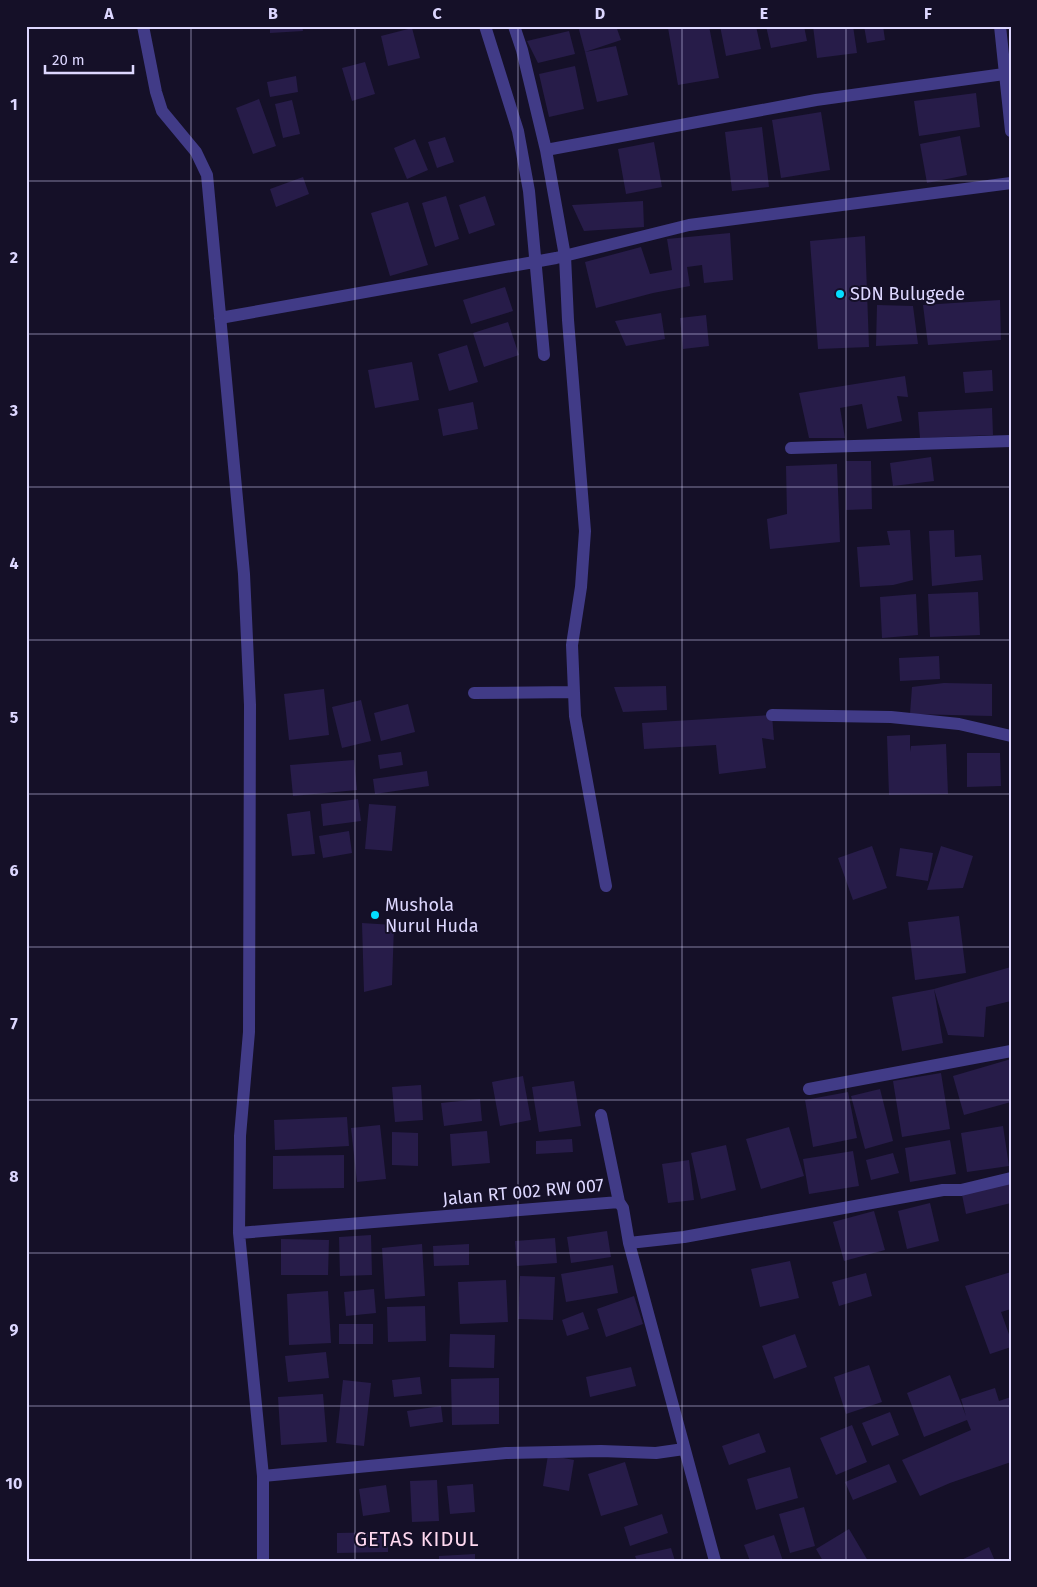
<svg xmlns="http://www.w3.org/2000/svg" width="1037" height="1587" viewBox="0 0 1037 1587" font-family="'Fira Sans',sans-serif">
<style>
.building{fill:#271c49}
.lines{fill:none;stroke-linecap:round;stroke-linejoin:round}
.minor{stroke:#413b87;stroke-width:12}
.grid{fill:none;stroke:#ddd7ff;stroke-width:1;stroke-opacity:0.55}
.poi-dot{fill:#03ddff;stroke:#151028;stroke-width:2}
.labels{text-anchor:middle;stroke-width:4;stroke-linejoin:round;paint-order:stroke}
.poi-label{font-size:18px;fill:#ddd7ff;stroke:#151028;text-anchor:start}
.street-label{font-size:18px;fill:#ddd7ff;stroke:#151028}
.quarter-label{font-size:20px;letter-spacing:1px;fill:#ffd9f0;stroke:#151028}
.neatline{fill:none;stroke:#ddd7ff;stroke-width:2}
.grid-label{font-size:16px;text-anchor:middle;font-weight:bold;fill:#ddd7ff}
</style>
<rect width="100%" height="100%" fill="#151028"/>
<path class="building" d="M270,26H302L303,31L270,33Z
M578,26H616L621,40L585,52Z
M678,26H709L719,78L678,85L668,28Z
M720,26H756L761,49L726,56Z
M766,26H804L807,41L771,48Z
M813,26H853L857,53L817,58Z
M864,26H883L885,40L867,43Z
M412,28L420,58L388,66L381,36Z
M569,31L575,54L538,63L527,41Z
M616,46L628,95L597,102L585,52Z
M365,62L375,94L352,101L342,68Z
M575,66L584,109L549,117L539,74Z
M296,76L298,92L270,97L267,82Z
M976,93L980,127L919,136L914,101Z
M259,99L276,146L253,154L236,108Z
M292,100L300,134L283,138L275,104Z
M821,112L830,170L781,178L772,120Z
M762,127L769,187L732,191L725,132Z
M960,136L967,175L927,183L920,144Z
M445,137L454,162L437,168L428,142Z
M415,139L428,170L407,179L394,148Z
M654,142L662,187L626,194L618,149Z
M303,177L309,194L276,207L270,189Z
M446,196L459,239L435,247L422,203Z
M485,196L495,225L469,234L459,205Z
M643,201L644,227L584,231L572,205Z
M408,202L428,265L390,276L371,213Z
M730,233L733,280L704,283L702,265L687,267L690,286L653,293L596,308L585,262L641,247L650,274L672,270L667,239Z
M865,236L869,347L818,349L810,241Z
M505,287L513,311L471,324L463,300Z
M1000,300L1001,340L928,345L923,305Z
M877,305L913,306L918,344L876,346Z
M661,313L665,339L626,346L615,321Z
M706,315L709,346L683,349L680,318Z
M508,322L519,355L484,367L473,333Z
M467,345L478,382L449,391L438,354Z
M412,362L419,400L375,408L368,370Z
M992,370L993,391L965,393L963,372Z
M905,376L908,397L897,396L902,421L867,429L862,404L840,408L845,438H809L799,393Z
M473,402L478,429L443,436L438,409Z
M992,408L993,435L920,438L918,412Z
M931,457L934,481L893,486L890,463Z
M846,461H871L872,509L846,510Z
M837,464L840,542L770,549L767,519L787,514L786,466Z
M910,530L913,580L893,585L860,587L857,547L890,545L887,531Z
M954,530L955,557L981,555L983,580L932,586L929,531Z
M978,592L980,635L930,637L928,594Z
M916,594L918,635L882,638L880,597Z
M939,656L940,679L900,681L899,658Z
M944,683L992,684V716L910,714L912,687Z
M666,686L667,710L623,712L614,687Z
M324,689L329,735L289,740L284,694Z
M361,700L371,741L342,748L332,707Z
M408,704L415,732L381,741L374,713Z
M772,715L774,740L762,738L766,768L719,774L716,745L644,749L642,723Z
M910,735V752L911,746L946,744L948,794L889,795L887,736Z
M401,752L403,765L380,769L378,755Z
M967,753H1000L1001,786L967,787Z
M354,760L357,790L293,796L290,765Z
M427,771L429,786L375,794L373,779Z
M358,799L361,821L323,826L321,804Z
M369,804L396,806L392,851L365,849Z
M310,811L315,854L292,856L287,814Z
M349,831L352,853L323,858L319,836Z
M872,846L887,888L853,900L838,858Z
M941,846L973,856L963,888L927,890Z
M900,848L933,853L928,881L896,876Z
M959,916L966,973L915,980L908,922Z
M362,923L394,925L392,985L364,992Z
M1011,967V1001L986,1007L984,1037L948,1035L934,989Z
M934,989L943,1043L902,1051L892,997Z
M1011,1059V1102L964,1115L953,1076Z
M941,1073L950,1129L902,1137L893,1081Z
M523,1076L531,1120L500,1126L492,1082Z
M574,1081L581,1126L539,1132L532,1087Z
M421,1085L423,1120L395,1122L392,1087Z
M880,1089L893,1141L865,1149L851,1096Z
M848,1092L857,1138L813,1147L805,1100Z
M480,1099L482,1121L444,1126L441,1103Z
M347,1117L349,1146L275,1150L274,1120Z
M380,1125L386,1179L357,1182L351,1128Z
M1003,1126L1009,1166L967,1172L961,1133Z
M789,1127L804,1176L761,1189L746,1139Z
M487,1131L490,1163L452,1166L450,1134Z
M392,1132L418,1133V1166L392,1165Z
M572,1139L573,1152L536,1154V1141Z
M950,1140L956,1174L910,1182L905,1148Z
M726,1145L736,1190L701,1199L691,1153Z
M853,1151L859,1186L809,1194L803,1159Z
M893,1153L899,1173L871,1180L866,1160Z
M344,1155V1188L273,1189V1156Z
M689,1160L694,1200L668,1203L662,1164Z
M1009,1178L1011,1203L966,1214L961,1190Z
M930,1203L939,1241L907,1249L898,1211Z
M874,1211L885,1250L844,1261L833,1222Z
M607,1231L611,1257L571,1263L567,1237Z
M371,1235L372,1275L340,1276L339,1237Z
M555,1238L557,1263L517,1266L515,1241Z
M281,1239L329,1240L328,1275H281Z
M422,1244L425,1296L385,1299L382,1248Z
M469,1244V1265L434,1266L433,1246Z
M790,1261L799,1298L760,1307L751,1269Z
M613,1265L618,1293L566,1302L561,1274Z
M1011,1272V1309L1001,1312L1011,1340V1347L990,1354L965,1286Z
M866,1273L872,1296L839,1306L832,1282Z
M520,1276L555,1277L553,1320L518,1319Z
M506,1280L508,1322L460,1324L458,1282Z
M374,1289L376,1313L346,1316L344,1292Z
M328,1291L331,1343L289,1345L287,1294Z
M634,1296L643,1324L606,1337L597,1309Z
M425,1306L426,1341L388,1342L387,1307Z
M583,1312L589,1329L567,1336L562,1320Z
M339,1324H373V1344H339Z
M450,1334L495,1335L494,1368L449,1367Z
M795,1334L807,1367L774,1379L762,1346Z
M326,1352L329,1378L288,1382L285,1356Z
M869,1365L882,1402L846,1414L834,1377Z
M631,1367L636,1386L590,1397L586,1377Z
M950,1375L966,1416L961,1399L995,1388L999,1401L1011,1397V1462L950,1483L920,1496L902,1460L971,1430L967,1420L924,1437L907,1393Z
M420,1377L422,1394L394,1397L392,1380Z
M499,1378V1424L452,1425L451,1379Z
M343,1380L371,1383L364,1446L336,1443Z
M323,1394L327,1442L281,1445L278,1397Z
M441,1406L443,1422L410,1427L407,1411Z
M890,1412L899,1435L872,1446L862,1423Z
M852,1425L867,1462L836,1475L820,1438Z
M759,1433L766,1452L729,1465L722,1446Z
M548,1455L574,1460L569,1491L543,1486Z
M625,1462L638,1505L601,1516L588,1474Z
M889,1464L897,1482L853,1500L845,1482Z
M790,1467L798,1498L756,1510L747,1479Z
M437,1480L439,1521L412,1522L410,1481Z
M473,1484L475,1512L450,1514L447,1486Z
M386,1485L390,1512L363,1516L359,1489Z
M804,1507L815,1546L790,1553L779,1514Z
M662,1514L668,1533L630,1546L624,1527Z
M849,1529L868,1561H823L816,1549Z
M388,1532V1552L337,1553V1533Z
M774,1535L783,1561H750L744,1545Z
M989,1547L995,1561H959Z
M671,1548L675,1561H637L635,1556Z
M475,1554V1561H439V1556Z"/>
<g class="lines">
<path class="minor" d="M143,26L156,92L162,111L196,152L207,175L244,574L250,705L249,1032L240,1136L239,1233L263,1476V1561
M485,26L518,131L529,191L544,355
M514,26L522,50L546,150L565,256L568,320L585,531L581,587L572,645L575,716L606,886
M1000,26L1011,131
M546,150L816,100L1004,74
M220,318L556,258L689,225L1011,183
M791,448L1011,441
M474,693L574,692
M772,715L891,717L959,724L1011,736
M809,1089L1011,1051
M601,1115L619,1202L623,1208L629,1243L715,1561
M239,1233L619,1202
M629,1243L684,1237L943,1190H961L1011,1178
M263,1476L506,1453L601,1451L656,1453L684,1449"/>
</g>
<path class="grid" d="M191,26V1561M355,26V1561M518,26V1561M682,26V1561M846,26V1561M26,181H1011M26,334H1011M26,487H1011M26,640H1011M26,794H1011M26,947H1011M26,1100H1011M26,1253H1011M26,1406H1011"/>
<g class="poi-dot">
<circle cx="840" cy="294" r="5"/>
<circle cx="375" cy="915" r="5"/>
</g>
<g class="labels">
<g class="poi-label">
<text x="850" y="300">SDN Bulugede</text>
<text x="385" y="911">Mushola<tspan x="385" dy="21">Nurul Huda</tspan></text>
</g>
<g class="street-label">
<text transform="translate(523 1192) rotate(-5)" y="6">Jalan RT 002 RW 007</text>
</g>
<g class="quarter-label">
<text x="417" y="1546">GETAS KIDUL</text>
</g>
</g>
<rect width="1037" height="1587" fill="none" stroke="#151028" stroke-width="55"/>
<path d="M45 65v8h88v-8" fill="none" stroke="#ddd7ff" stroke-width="2.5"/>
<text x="52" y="65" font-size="15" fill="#ddd7ff" stroke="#151028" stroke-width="4" paint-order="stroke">20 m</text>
<rect x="28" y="28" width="982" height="1532" class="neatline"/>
<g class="grid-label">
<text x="109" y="19">A</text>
<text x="273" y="19">B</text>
<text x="437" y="19">C</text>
<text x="600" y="19">D</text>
<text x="764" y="19">E</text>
<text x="928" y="19">F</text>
<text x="14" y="110">1</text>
<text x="14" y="263">2</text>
<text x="14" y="416">3</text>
<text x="14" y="569">4</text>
<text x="14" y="723">5</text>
<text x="14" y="876">6</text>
<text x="14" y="1029">7</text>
<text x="14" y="1182">8</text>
<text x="14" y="1335">9</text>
<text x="14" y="1489">10</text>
</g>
</svg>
